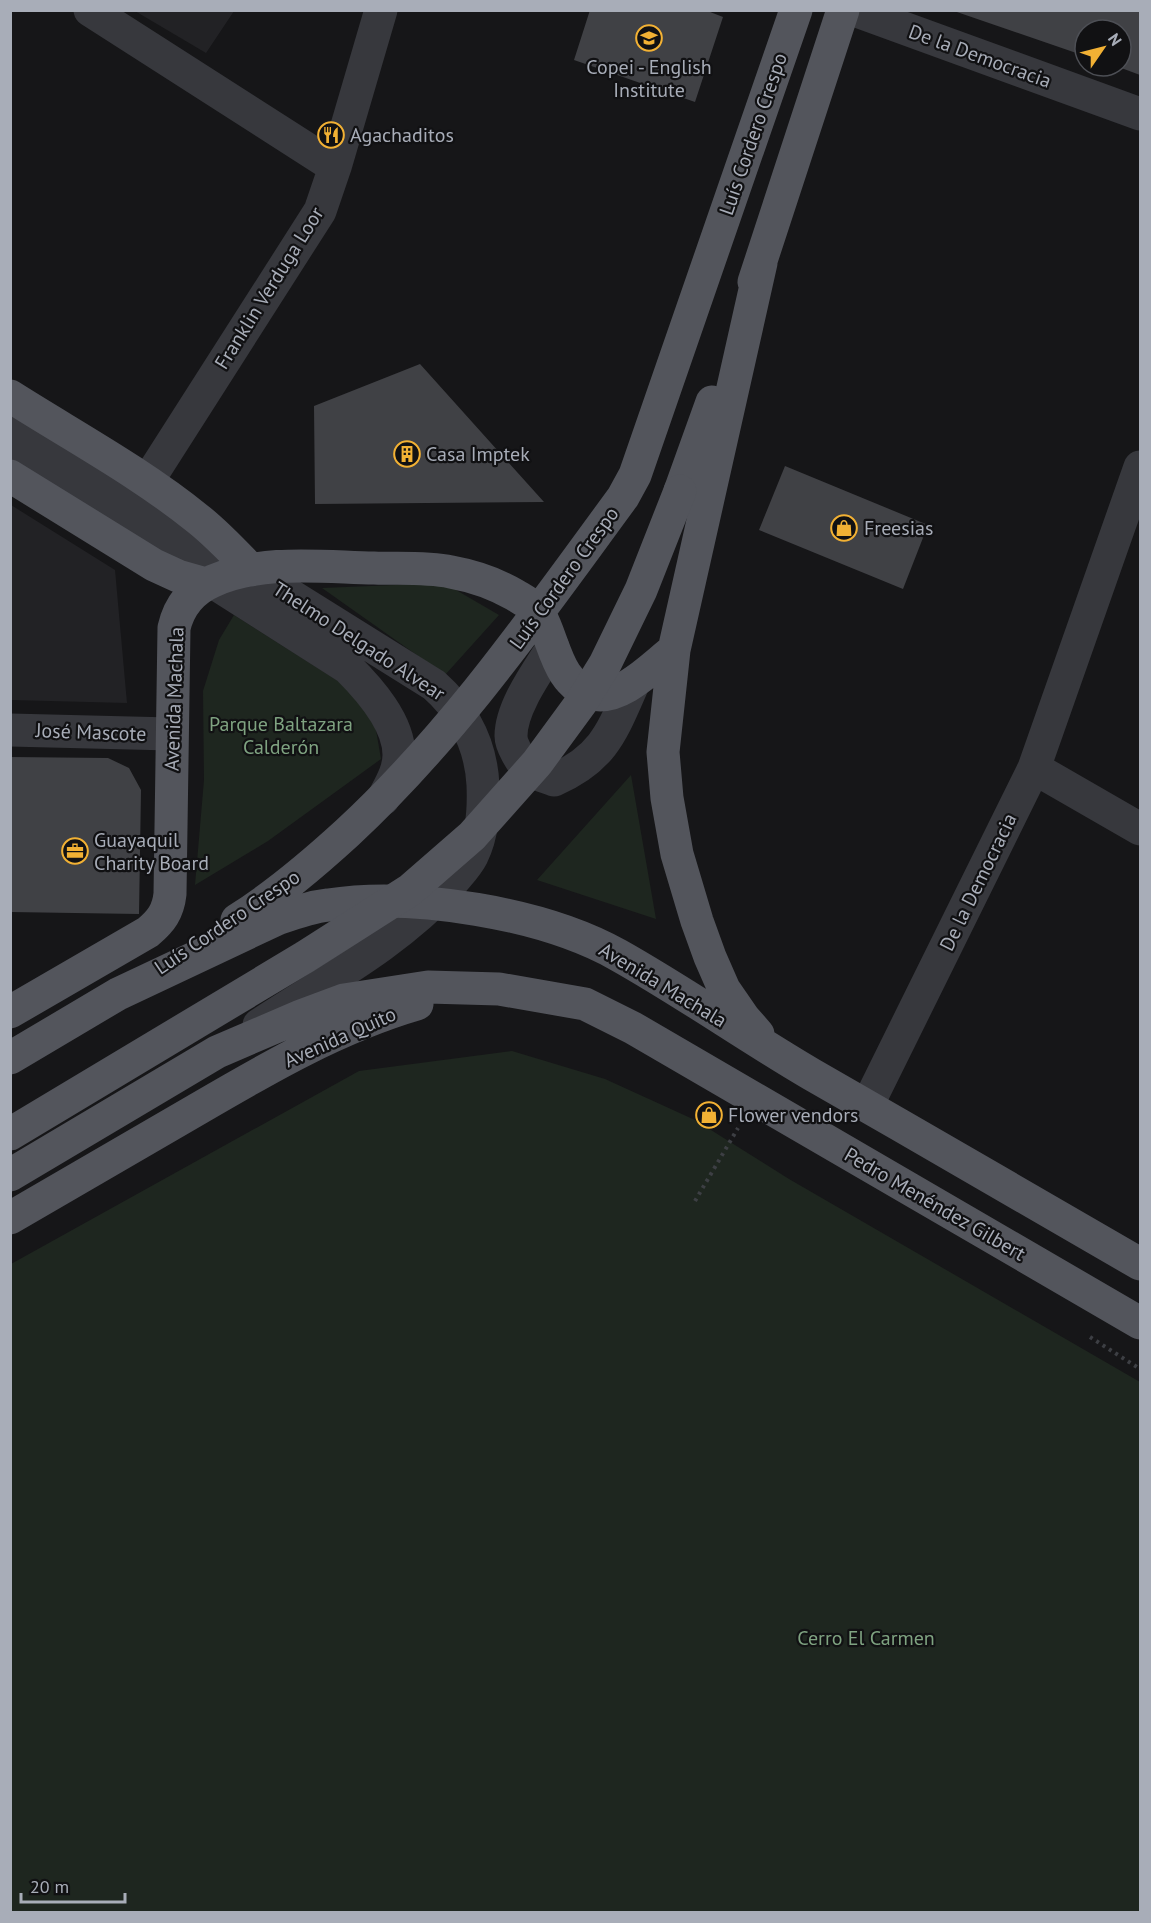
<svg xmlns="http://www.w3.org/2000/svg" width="1151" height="1923" viewBox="0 0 1151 1923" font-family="'PT Sans',sans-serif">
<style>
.built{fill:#222225}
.green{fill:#1e261f}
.building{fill:#404145}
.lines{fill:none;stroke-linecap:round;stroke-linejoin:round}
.path{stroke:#3d3f44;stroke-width:4;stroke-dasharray:3 4.5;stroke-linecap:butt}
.minor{stroke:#37383d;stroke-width:33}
.major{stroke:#53555c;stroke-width:33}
.major-bridge{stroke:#53555c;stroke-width:33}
.labels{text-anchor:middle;stroke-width:4.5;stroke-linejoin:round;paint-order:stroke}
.street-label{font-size:20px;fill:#a8adb8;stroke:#111113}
.poi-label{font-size:20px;fill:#a8adb8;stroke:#111113;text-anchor:start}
.park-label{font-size:20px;fill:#7fa381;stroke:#111113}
</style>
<rect width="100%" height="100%" fill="#161618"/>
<path class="built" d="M135,11L234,10V11L206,53Z
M11,505L115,570L127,703L11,700Z"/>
<path class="green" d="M444,583L499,615L445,675L322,588Z
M234,615L346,686L365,706L376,730L381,759L268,841L195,885L204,780L203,691L219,640Z
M631,775L656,919L537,880Z
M512,1051L605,1079L695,1120L789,1179L1140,1382V1912H11V1264L359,1071Z"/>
<path class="building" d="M590,10H705L723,17L695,102L574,60Z
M1140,10V75L1116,66H1121V30H1085V56L954,11Z
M420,364L544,502L315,504L314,406Z
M785,466L928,525L903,589L759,530Z
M10,757L108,758L129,768L141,790L139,914L10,912Z"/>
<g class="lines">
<path class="path" d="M695,1201L738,1128
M1090,1337L1140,1369"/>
<path class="minor" d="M90,10L335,167
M854,10L1140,114
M10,420L434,685C463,711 481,745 483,785C484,809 483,834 472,856C467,866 457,876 450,885C398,943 324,982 259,1025
M10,453L348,668C369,689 399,722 399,755C399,771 390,785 383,799
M147,482L320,211L335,167L381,10
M553,647C538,671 511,707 511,736C511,745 521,762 528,769C534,774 546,777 554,780C605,758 613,729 634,682
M10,730L171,734
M1034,768L1140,829
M867,1106L1034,768L1140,467"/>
<path class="major" d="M754,282L843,10
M10,396C73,436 140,472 198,519C217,534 234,552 251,570
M10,476L154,565L178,576L206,584
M680,491L712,402
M237,920C277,895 312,865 347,833C454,734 537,614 623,497L635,475L796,10
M10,1012L148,932C161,921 168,912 170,894L174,628C179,606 192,590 213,581C262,559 322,567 374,568C400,569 426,567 451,572C473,576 496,584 515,595C523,600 535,606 540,615C555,642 557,685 593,694C621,701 654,665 674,650
M758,1034L744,1018L724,989L710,957L697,921L677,854L667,798L663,752L674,650L761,263
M10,1058L118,994L277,919C294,913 310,907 328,905C413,892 543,913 618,955C684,992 746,1036 811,1074C921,1137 1031,1201 1140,1264
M10,1175L217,1052L301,1016L344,1000L428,987L499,989L585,1004L633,1028L1140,1323
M10,1218C72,1182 134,1146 196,1110C266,1069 338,1027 417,1004"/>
<path class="major-bridge" d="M10,1134L305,957L410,890L472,836L537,763L581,703L605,664L641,590L680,491"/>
</g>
<defs>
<g id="school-ring" transform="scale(1.35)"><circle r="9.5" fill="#111113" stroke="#f2b134" stroke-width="1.5"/><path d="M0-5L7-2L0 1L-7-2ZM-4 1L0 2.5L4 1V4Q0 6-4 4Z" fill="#f2b134"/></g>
<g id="restaurant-ring" transform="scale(1.35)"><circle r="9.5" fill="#111113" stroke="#f2b134" stroke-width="1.5"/><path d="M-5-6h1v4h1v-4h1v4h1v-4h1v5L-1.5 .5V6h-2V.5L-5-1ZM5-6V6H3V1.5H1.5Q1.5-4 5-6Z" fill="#f2b134"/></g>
<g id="building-ring" transform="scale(1.35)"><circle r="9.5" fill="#111113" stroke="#f2b134" stroke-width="1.5"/><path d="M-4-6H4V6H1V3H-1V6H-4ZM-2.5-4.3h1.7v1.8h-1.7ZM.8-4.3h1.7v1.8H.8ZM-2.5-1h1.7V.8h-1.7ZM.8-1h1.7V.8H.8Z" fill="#f2b134"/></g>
<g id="shop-ring" transform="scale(1.35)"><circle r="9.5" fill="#111113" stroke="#f2b134" stroke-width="1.5"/><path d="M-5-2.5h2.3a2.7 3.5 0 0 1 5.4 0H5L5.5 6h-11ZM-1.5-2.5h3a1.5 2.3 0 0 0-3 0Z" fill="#f2b134"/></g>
<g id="office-ring" transform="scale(1.35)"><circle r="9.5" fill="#111113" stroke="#f2b134" stroke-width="1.5"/><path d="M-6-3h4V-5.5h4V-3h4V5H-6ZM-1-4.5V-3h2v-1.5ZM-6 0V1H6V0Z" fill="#f2b134"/></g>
</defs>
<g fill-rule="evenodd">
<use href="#school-ring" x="649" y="38"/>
<use href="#restaurant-ring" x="331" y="135"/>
<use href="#building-ring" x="407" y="454"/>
<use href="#shop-ring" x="844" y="528"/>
<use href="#office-ring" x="75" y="851"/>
<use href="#shop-ring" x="709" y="1115"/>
</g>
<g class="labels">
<g class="street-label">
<text transform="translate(980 56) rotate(20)" y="7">De la Democracia</text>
<text transform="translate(753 134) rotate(-71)" y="7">Luís Cordero Crespo</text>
<text transform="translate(269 288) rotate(-58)" y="7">Franklin Verduga Loor</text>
<text transform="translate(564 578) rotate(-54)" y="7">Luís Cordero Crespo</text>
<text transform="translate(359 641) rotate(33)" y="7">Thelmo Delgado Alvear</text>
<text transform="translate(174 699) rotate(-88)" y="7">Avenida Machala</text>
<text transform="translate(91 732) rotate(2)" y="7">José Mascote</text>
<text transform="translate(978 882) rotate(-64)" y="7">De la Democracia</text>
<text transform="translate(227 922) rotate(-34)" y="7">Luís Cordero Crespo</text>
<text transform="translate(663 985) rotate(31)" y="7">Avenida Machala</text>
<text transform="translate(340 1037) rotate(-24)" y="7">Avenida Quito</text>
<text transform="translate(935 1204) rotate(30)" y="7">Pedro Menéndez Gilbert</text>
</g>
<g class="poi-label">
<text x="649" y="74" text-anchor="middle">Copei - English<tspan x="649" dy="23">Institute</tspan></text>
<text x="350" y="142">Agachaditos</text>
<text x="426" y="461">Casa Imptek</text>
<text x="864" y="535">Freesias</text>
<text x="94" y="847">Guayaquil<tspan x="94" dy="23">Charity Board</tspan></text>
<text x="728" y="1122">Flower vendors</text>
</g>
<g class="park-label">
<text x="281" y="731">Parque Baltazara<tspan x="281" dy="23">Calderón</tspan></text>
<text x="866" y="1645">Cerro El Carmen</text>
</g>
</g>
<rect width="1151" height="1923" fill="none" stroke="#a8adb8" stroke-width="24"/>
<g transform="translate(1103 48) rotate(55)"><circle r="28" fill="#111113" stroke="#4d4f55" stroke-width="1.5"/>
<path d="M0-4.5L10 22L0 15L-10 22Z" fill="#f2b134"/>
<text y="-9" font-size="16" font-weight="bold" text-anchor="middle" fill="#a8adb8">N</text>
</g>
<path d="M21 1893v9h104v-9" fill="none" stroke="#a8adb8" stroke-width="3"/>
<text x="30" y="1893" font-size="18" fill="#a8adb8" stroke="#111113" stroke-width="4.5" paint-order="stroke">20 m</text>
</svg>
